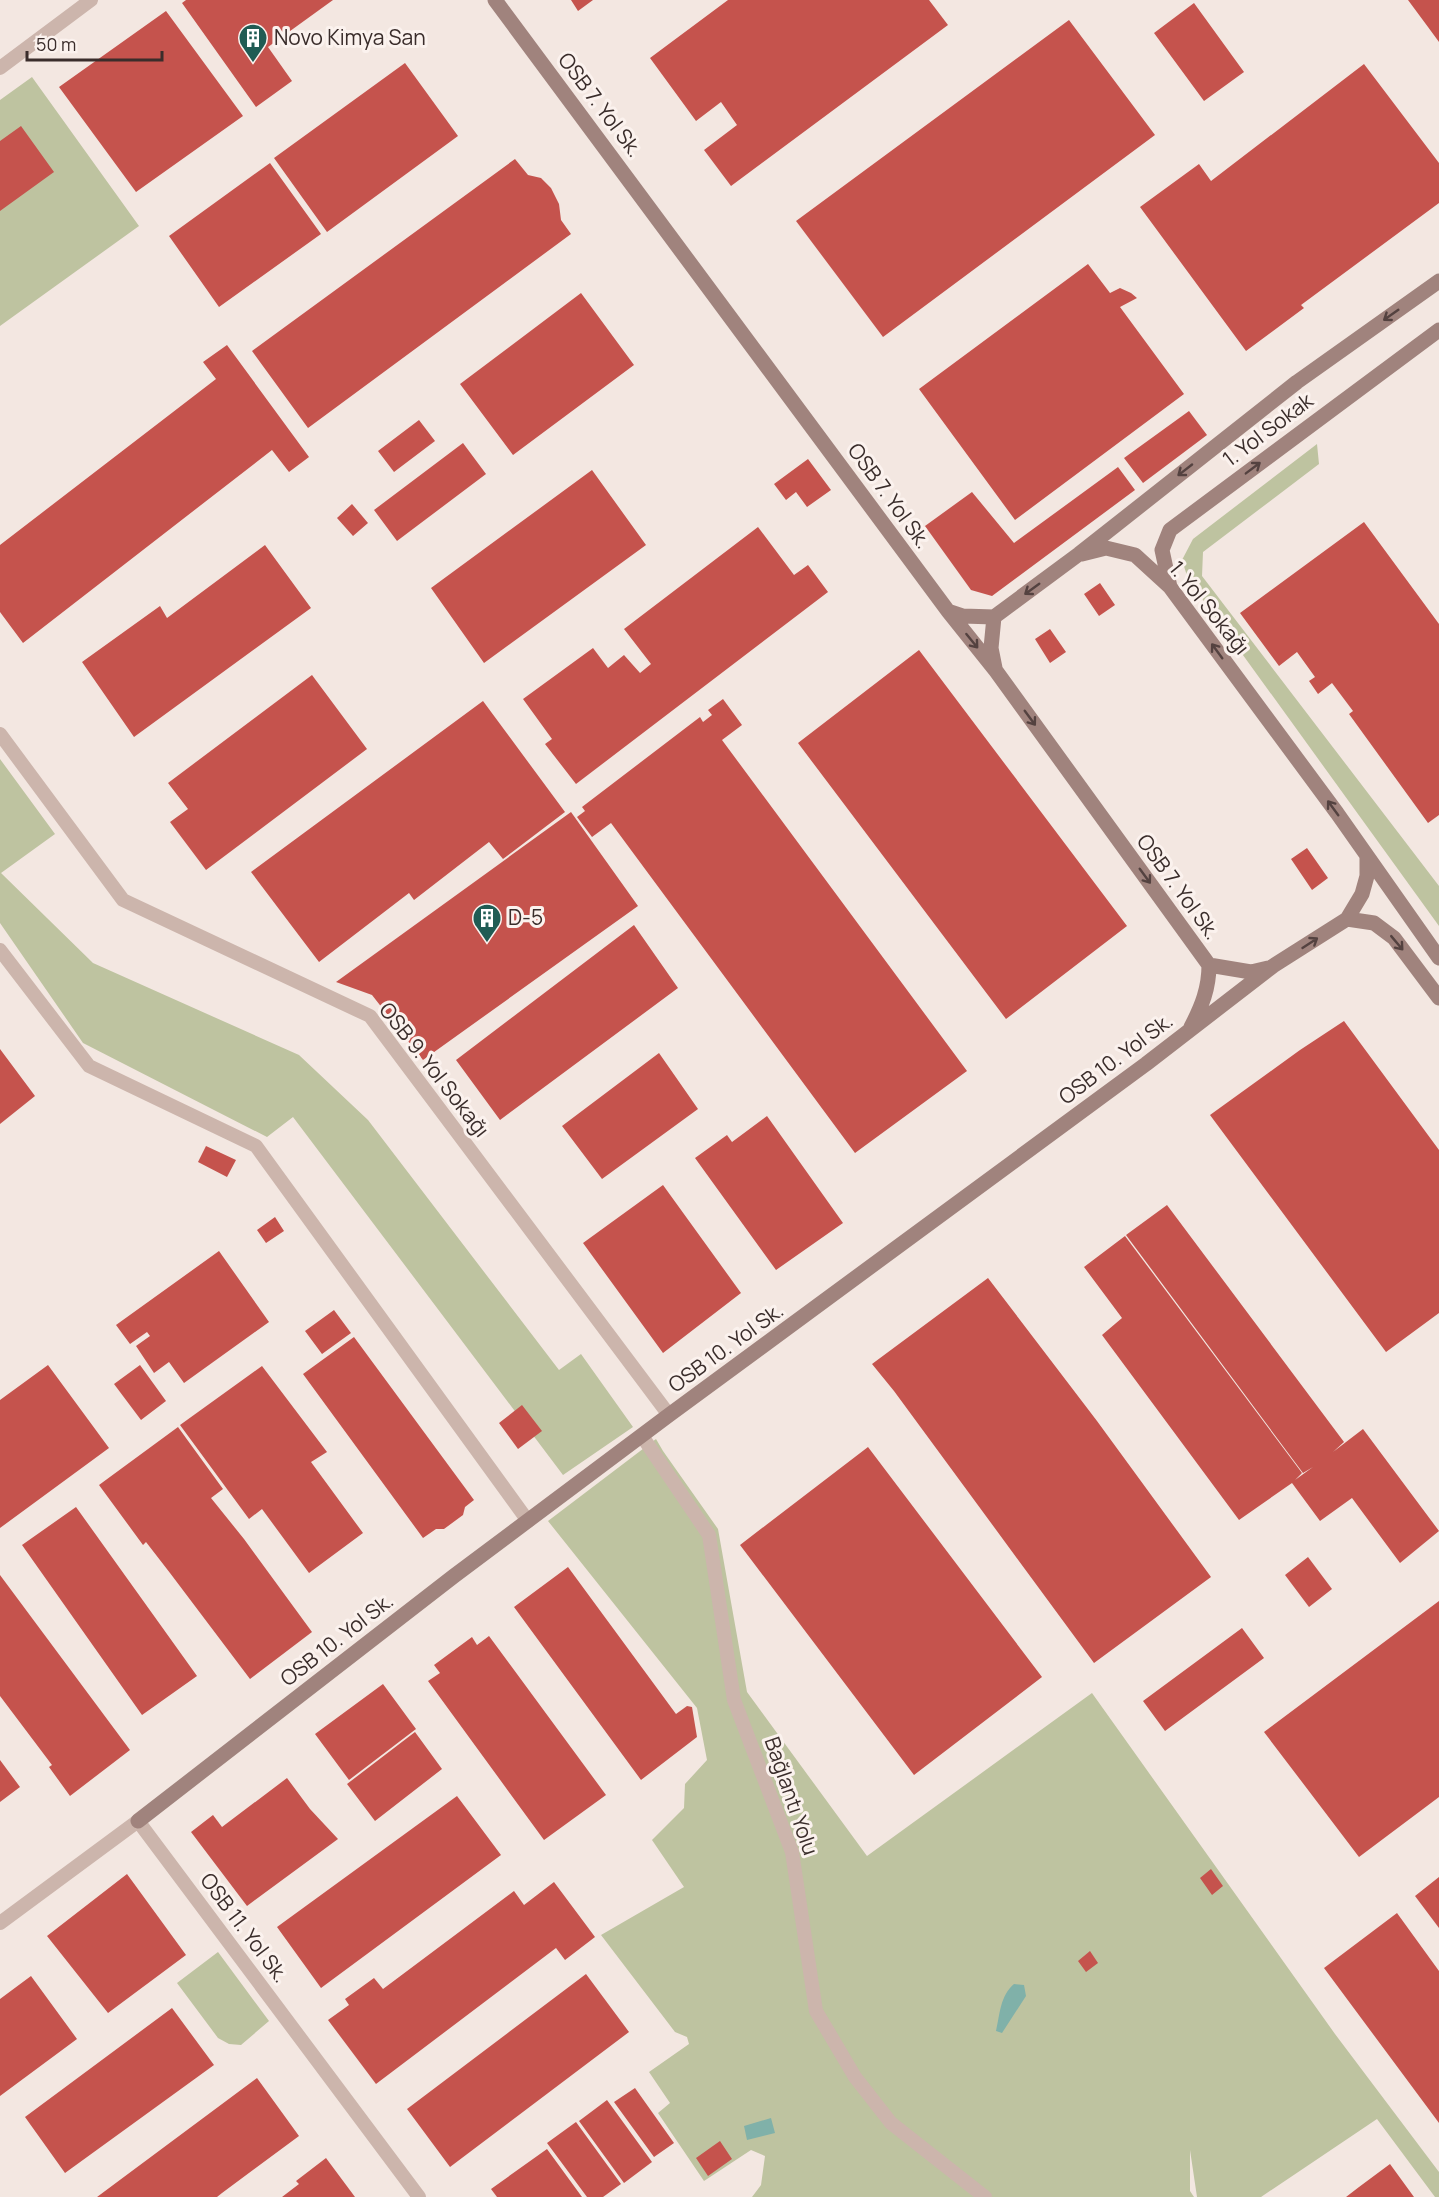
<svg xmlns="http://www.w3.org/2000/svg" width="1439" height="2197" viewBox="0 0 1439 2197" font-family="Manrope,sans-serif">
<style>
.green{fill:#bec3a0}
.water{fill:#80b1a9}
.building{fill:#c5534d}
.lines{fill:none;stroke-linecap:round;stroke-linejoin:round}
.street{stroke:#ccb5ac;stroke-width:14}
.secondary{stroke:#a0837d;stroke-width:15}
.oneway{stroke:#544240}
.labels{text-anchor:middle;stroke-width:6;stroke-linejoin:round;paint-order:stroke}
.poi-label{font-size:21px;fill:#3a2d2b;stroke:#fbf2ee;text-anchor:start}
.street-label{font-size:21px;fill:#3a2d2b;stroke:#fbf2ee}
</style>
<rect width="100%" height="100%" fill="#f3e7e1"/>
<path class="green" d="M32,77L139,226L0,326V100Z
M1317,444L1319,464L1203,552L1202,576L1439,886V926L1188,579L1182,560L1193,539Z
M0,759L55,834L1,873L93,963L299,1055L368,1120L559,1370L581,1354L633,1427L563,1475L293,1117L267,1137L83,1043L0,923Z
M656,1439L663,1451L718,1529L747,1692L867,1856L1092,1693L1335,2034L1439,2172V2197H1435L1377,2119L1261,2197H1197L1190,2150V2191L1194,2197H752L761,2185L765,2156L751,2150L704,2181L658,2113L670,2103L649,2072L689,2044L687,2037L675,2032L601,1935L684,1887L652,1840L684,1808L685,1784L707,1760L697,1708L548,1521Z
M218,1952L269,2021L241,2045L229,2044L218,2038L177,1983Z"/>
<path class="water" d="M1014,1984L1024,1985L1026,1996L1002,2033L996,2031C1000,2014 1000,1996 1014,1984Z
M771,2118L775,2133L747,2140L744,2126Z"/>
<path class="building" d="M186,0H333L268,47L292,81L256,107L182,3Z
M571,0H593L578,11Z
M728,0H929L948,25L731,186L704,150L737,125L721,102L696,121L650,58Z
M1408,0H1439V42L1428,27Z
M1194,3L1244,72L1204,101L1154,33Z
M166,11L243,116L136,192L59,87Z
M1069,20L1155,135L883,337L796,221Z
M405,63L458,136L327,232L274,158Z
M1364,64L1439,163V203L1301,305L1304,308L1246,351L1140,207L1199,164L1211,181Z
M21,126L54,172L0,211V141Z
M515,159L528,175L541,178L551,188L559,204L561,220L571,234L308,428L252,351Z
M270,163L321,234L219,307L169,236Z
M1088,264L1110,293L1120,288L1131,293L1137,298L1120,307L1184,394L1015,520L919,389Z
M581,293L634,365L513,455L460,384Z
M227,345L309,457L289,472L272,450L23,643L0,612V545L216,379L203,362Z
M1189,411L1207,435L1143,483L1124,458Z
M419,420L435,441L394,472L378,451Z
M463,443L486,474L397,541L374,510Z
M808,459L831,490L807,507L796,492L786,500L774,484Z
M1118,467L1135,490L992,596L971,590L925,526L972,492L1014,543Z
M592,470L646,545L484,663L431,588Z
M352,504L368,523L353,536L337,518Z
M1364,522L1439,624V815L1428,823L1349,714L1353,711L1332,683L1318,694L1309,681L1315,677L1297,652L1279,666L1240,613Z
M758,527L794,575L808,565L828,592L576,784L545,744L552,739L523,699L593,648L608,668L624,655L640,673L651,664L624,629Z
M265,545L311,608L134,737L82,662L160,606L167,618Z
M1100,583L1115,605L1099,616L1084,594Z
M1050,629L1066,652L1050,663L1035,639Z
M919,650L1127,926L1006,1019L798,743Z
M312,675L367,749L206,870L170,822L188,809L168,783Z
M723,699L742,725L722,740L967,1071L855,1153L611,823L592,837L577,817L585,811L582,807L700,717L703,722L712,715L708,710Z
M483,701L565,812L503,859L489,842L414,900L409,893L319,962L251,872Z
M571,812L638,906L423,1060L372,995L336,982Z
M1307,848L1328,878L1312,890L1291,859Z
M634,925L678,988L500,1120L456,1060Z
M1344,1021L1439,1150V1313L1386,1352L1210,1115L1300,1050Z
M0,1049L35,1096L0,1124Z
M659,1053L698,1109L602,1179L562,1126Z
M767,1116L843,1223L776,1270L695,1158L727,1135L732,1142Z
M206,1146L236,1160L227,1177L198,1162Z
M663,1185L741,1293L663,1353L583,1243Z
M1167,1205L1344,1442L1333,1452L1363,1429L1439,1531L1400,1563L1352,1498L1320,1521L1292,1483L1239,1520L1102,1335L1122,1318L1084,1267L1125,1236L1302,1473L1295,1480L1313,1467L1303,1473L1126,1235Z
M275,1217L284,1231L266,1243L257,1230Z
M219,1251L269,1322L184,1383L169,1362L154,1373L136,1346L150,1336L147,1332L130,1344L116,1325Z
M988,1278L1097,1421L1211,1577L1094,1663L894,1391L872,1364Z
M334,1310L351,1333L322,1354L305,1331Z
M354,1337L474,1500L465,1507L463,1515L444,1529H436L423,1538L303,1374Z
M48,1365L109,1448L0,1528V1400Z
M140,1365L166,1401L141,1420L114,1384Z
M262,1366L327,1452L311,1462L363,1533L309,1573L262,1509L249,1519L180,1425Z
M522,1405L542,1431L518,1449L499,1423Z
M178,1427L223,1489L211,1498L244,1539L312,1632L250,1679L170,1573L146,1542L143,1545L99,1485Z
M868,1447L1042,1677L914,1775L740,1545Z
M76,1507L197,1676L142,1715L22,1545Z
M1308,1557L1332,1589L1309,1607L1285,1575Z
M568,1567L676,1714L687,1706L692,1707L697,1737L641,1780L514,1607Z
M0,1575L130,1750L70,1796L49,1767L52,1765L0,1696Z
M1439,1601V1797L1359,1857L1264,1732Z
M1242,1628L1264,1658L1165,1731L1143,1701Z
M489,1636L606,1795L544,1840L428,1681L440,1673L434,1665L472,1637L477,1645Z
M383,1684L416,1729L349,1780L315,1734Z
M415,1732L442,1769L375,1821L347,1784Z
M0,1760L20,1787L0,1802Z
M287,1778L310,1809L338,1839L247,1906L191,1832L213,1815L222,1827Z
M457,1796L501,1855L321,1988L277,1927Z
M1211,1869L1223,1886L1212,1895L1200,1878Z
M127,1874L186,1955L108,2013L47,1936Z
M1439,1877V1928L1415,1896Z
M554,1882L595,1937L565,1960L556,1948L376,2084L328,2020L349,2005L345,1999L374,1978L383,1989L514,1891L524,1905Z
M1397,1913L1439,1971V2123L1324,1968Z
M1090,1951L1098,1963L1086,1972L1078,1961Z
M586,1974L629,2032L450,2167L407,2109Z
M31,1976L77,2039L0,2096V1999Z
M172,2008L214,2065L65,2173L25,2117Z
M257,2078L299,2136L222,2193L217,2197H97Z
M635,2088L674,2143L654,2157L614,2102Z
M607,2100L652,2162L624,2183L579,2121Z
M576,2122L621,2184L603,2197H587L547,2143Z
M720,2141L732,2159L708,2176L696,2158Z
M547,2149L582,2197H497L491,2189Z
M326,2158L355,2197H282L299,2184L296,2181Z
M1390,2164L1414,2197H1346L1359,2187Z"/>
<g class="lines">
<path class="street" d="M0,68L91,0
M0,734L123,900L370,1016L669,1415
M0,950L89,1066L256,1146L528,1521
M642,1436L709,1535L734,1700L792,1852L816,2011L855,2077L891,2123L985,2197
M0,1923L138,1821L419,2197"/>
<path class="secondary" d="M495,0L948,611L996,671L1209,965L1251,972L1268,968
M1082,554L1106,548L1135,555L1170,587L1337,813L1439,958
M1170,587L1162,550L1170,530L1439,330
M948,611L963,616L994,617
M995,668L991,648L994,617L1079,554L1297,382L1439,281
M1347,919L1374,923L1394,938L1439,998
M1191,1027C1202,1006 1209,988 1209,965
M138,1821L454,1576L669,1415L1146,1064L1273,966L1347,919L1362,894L1367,876V856"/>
</g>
<defs><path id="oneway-shaft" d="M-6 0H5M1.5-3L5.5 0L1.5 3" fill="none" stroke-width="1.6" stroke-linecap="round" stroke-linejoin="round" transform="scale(1.5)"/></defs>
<g class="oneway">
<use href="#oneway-shaft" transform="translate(1391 315) rotate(145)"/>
<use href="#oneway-shaft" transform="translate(1253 468) rotate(-37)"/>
<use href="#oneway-shaft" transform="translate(1185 470) rotate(142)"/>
<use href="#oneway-shaft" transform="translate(1032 589) rotate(144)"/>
<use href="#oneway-shaft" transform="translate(972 641) rotate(51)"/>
<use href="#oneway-shaft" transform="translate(1217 651) rotate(-126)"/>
<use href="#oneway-shaft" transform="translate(1030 718) rotate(54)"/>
<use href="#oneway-shaft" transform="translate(1333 808) rotate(-126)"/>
<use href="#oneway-shaft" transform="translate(1145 876) rotate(54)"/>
<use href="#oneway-shaft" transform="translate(1310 943) rotate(-33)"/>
<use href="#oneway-shaft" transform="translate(1397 943) rotate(50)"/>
</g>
<defs>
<g id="building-pin" transform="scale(1.5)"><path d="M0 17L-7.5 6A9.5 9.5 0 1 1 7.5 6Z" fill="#205c54" stroke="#fbf2ee"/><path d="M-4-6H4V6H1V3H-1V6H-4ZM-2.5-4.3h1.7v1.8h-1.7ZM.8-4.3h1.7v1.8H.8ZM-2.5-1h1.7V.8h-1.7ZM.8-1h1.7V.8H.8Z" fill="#fff"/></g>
</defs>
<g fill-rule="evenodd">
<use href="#building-pin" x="253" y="38"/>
<use href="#building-pin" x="487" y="918"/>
</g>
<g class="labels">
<g class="poi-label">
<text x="274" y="45">Novo Kimya San</text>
<text x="508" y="925">D-5</text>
</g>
<g class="street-label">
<text transform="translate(600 105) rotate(53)" y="7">OSB 7. Yol Sk.</text>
<text transform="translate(1268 430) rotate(-37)" y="7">1. Yol Sokak</text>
<text transform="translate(889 496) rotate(54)" y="7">OSB 7. Yol Sk.</text>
<text transform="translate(1209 608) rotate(51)" y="7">1. Yol Sokağı</text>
<text transform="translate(1178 887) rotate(54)" y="7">OSB 7. Yol Sk.</text>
<text transform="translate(1116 1059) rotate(-37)" y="7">OSB 10. Yol Sk.</text>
<text transform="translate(434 1070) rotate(52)" y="7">OSB 9. Yol Sokağı</text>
<text transform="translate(726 1348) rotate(-36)" y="7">OSB 10. Yol Sk.</text>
<text transform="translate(337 1640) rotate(-38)" y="7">OSB 10. Yol Sk.</text>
<text transform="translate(791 1796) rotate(71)" y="7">Bağlantı Yolu</text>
<text transform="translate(244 1928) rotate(53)" y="7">OSB 11. Yol Sk.</text>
</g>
</g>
<path d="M27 51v9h135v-9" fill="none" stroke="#3a2d2b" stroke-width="3"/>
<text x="36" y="51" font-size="18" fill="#3a2d2b" stroke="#fbf2ee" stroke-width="4.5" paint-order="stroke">50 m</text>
</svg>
